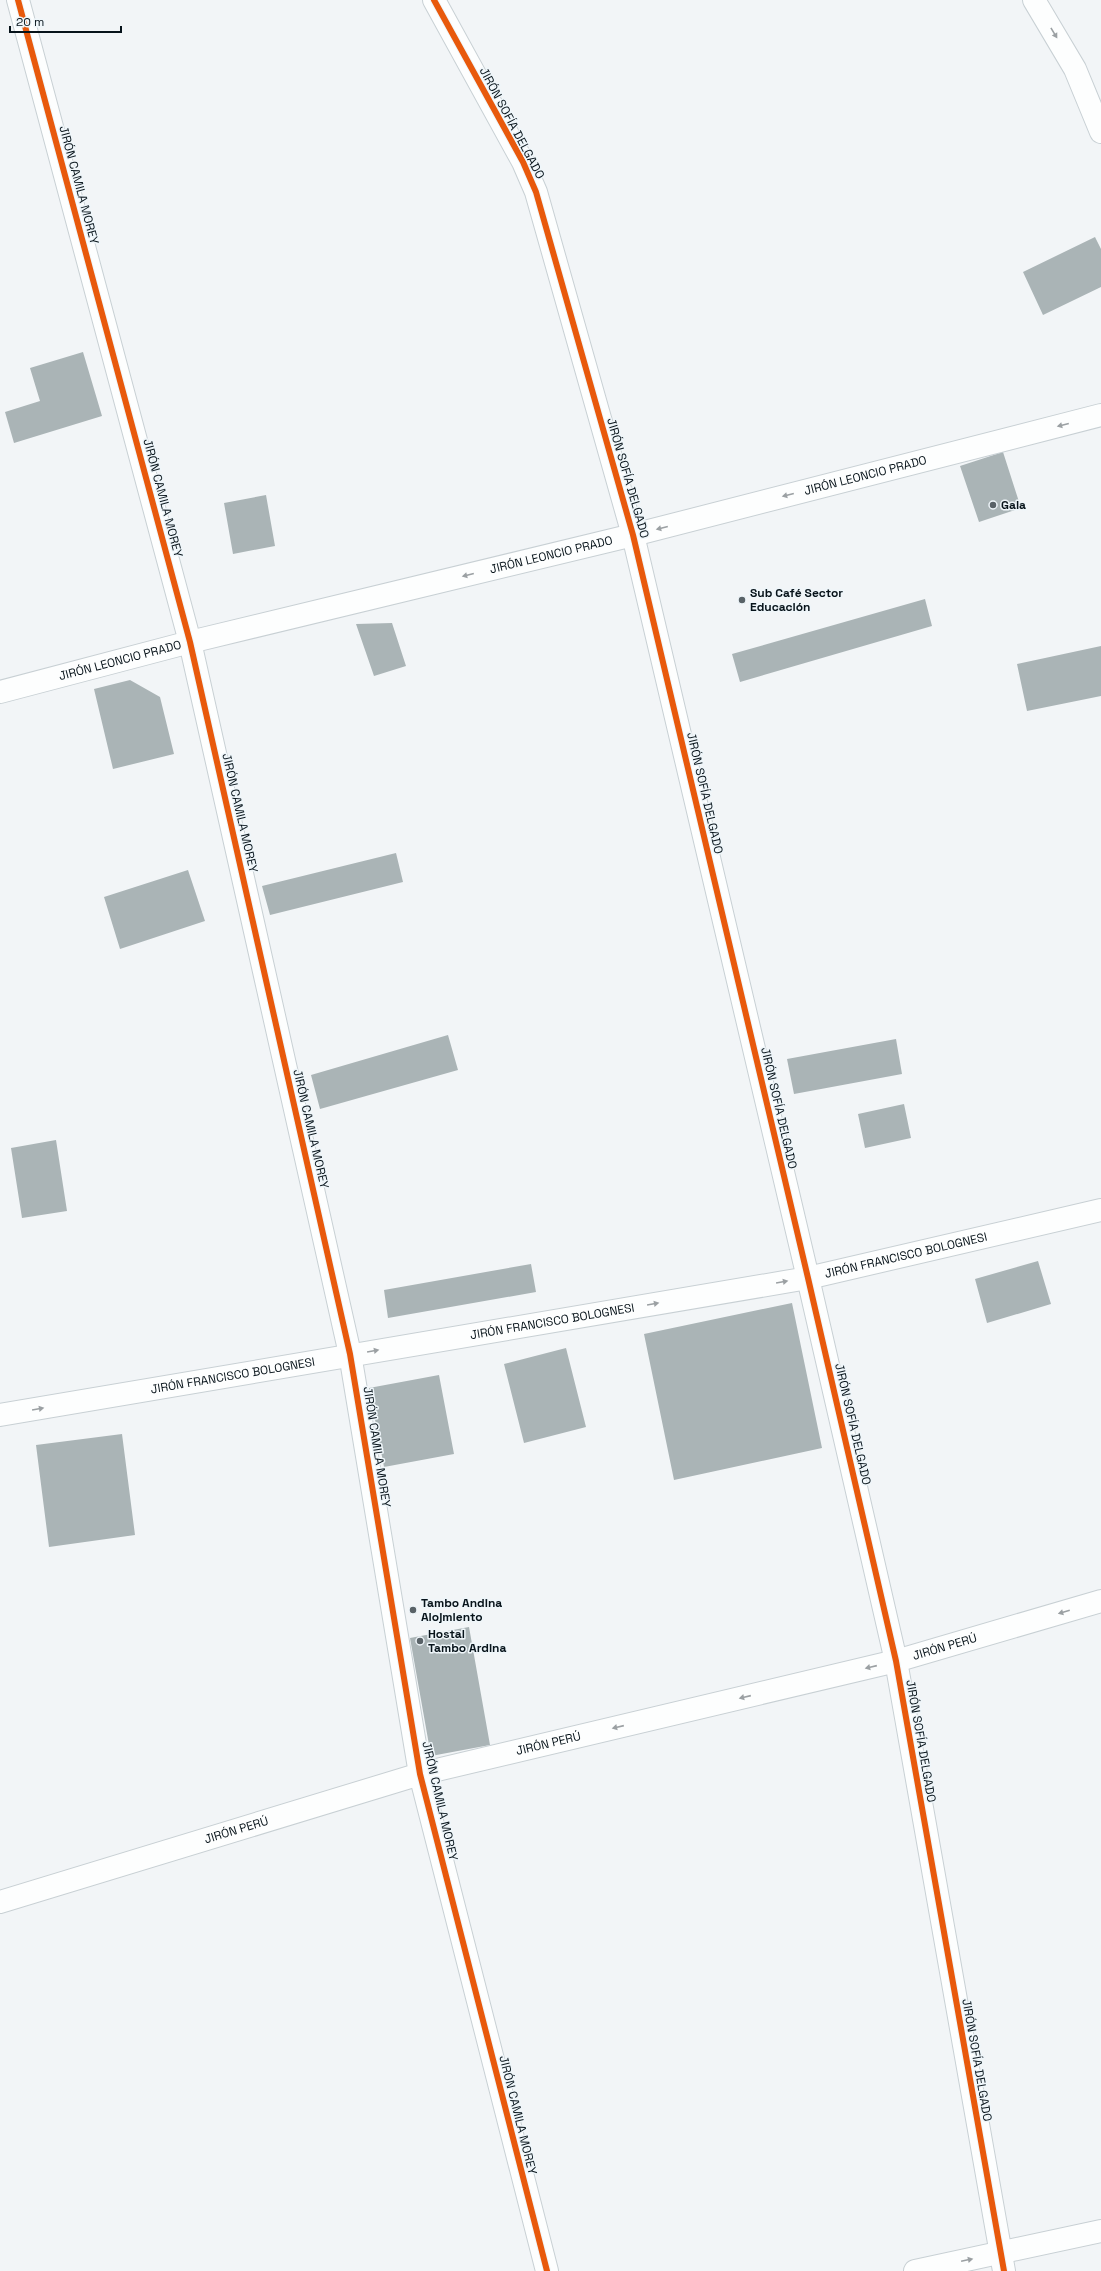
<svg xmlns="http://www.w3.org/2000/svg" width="1101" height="2271" viewBox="0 0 1101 2271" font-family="'Space Grotesk',sans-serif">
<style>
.building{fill:#aab4b6}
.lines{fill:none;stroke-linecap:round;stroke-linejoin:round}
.minor-casing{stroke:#c8d0d4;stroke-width:24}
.tertiary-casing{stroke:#c8d0d4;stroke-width:24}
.minor{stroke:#fdfefe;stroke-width:22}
.tertiary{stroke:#fdfefe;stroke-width:22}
.cycleway-casing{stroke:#eff6fa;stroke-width:8}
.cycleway{stroke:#e8590c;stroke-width:6}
.oneway{fill:#9ba0a3}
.poi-dot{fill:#596267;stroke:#eff6fa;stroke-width:1.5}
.labels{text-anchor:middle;stroke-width:3;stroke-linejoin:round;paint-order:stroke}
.street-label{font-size:12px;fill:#07131a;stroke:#eff6fa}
.poi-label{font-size:12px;font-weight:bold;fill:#07131a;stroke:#eff6fa;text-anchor:start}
</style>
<rect width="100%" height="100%" fill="#f2f5f7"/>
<path class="building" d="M1095,237L1101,249V287L1043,315L1023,272Z
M83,352L102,416L14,443L5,412L40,401L30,368Z
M1003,452L1021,508L979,522L960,466Z
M266,495L275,546L233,554L224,503Z
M925,599L932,626L740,682L732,654Z
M392,623L406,666L374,676L356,624Z
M1101,646V696L1027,711L1017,664Z
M130,680L160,697L174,754L113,769L94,689Z
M396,853L403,882L270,915L262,886Z
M188,870L205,921L120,949L104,897Z
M448,1035L458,1070L320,1109L311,1075Z
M896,1039L902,1074L794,1094L787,1059Z
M904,1104L911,1138L865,1148L858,1114Z
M56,1140L67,1211L22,1218L11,1148Z
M1038,1261L1051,1304L987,1323L975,1279Z
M531,1264L536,1292L388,1318L384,1290Z
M792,1303L822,1448L674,1480L644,1334Z
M566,1348L586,1427L524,1443L504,1364Z
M439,1375L454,1454L384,1467L369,1388Z
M122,1434L135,1535L49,1547L36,1445Z
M469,1627L490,1745L431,1756L410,1638Z"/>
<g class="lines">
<g class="minor-casing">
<g id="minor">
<path d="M18,0L190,642L350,1354L420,1774L547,2271"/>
<path d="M434,0L523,162L536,192L633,535L808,1278L896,1661L1004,2271"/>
<path d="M1034,0L1075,69L1101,132"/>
<path id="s1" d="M0,1415L808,1278L1101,1210"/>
<path id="s2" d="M0,1902L420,1774L896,1661L1101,1601"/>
<path d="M915,2271L1101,2231"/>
</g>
</g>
<g class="tertiary-casing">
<g id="tertiary">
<path id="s3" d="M0,692L190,642L633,535L1101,415"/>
</g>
</g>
<use href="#minor" class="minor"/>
<use href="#tertiary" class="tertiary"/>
<g class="cycleway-casing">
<path id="cycleway" d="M18,0L190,642L350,1354L420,1774L547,2271
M434,0L523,162L536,192L633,535L808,1278L896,1661L1004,2271"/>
</g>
<use href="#cycleway" class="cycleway"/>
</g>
<defs><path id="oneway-solid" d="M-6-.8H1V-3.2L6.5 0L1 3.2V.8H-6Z"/></defs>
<g class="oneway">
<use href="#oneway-solid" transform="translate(1054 33) rotate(59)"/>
<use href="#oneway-solid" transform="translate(1063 425) rotate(166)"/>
<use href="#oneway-solid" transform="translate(788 495) rotate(166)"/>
<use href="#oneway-solid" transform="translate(662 528) rotate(166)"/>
<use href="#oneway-solid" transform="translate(468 575) rotate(166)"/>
<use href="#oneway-solid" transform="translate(782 1282) rotate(-10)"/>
<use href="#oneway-solid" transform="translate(653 1304) rotate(-10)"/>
<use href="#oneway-solid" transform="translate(373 1351) rotate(-10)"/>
<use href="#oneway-solid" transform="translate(38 1409) rotate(-10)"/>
<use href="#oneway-solid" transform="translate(1064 1612) rotate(164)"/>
<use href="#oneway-solid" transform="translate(871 1667) rotate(167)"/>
<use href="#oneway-solid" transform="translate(745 1697) rotate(167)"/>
<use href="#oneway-solid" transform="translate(618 1727) rotate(167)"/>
<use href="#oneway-solid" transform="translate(967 2260) rotate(-12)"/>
</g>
<g class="poi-dot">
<circle cx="993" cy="505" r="4"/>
<circle cx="742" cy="600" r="4"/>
<circle cx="413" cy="1610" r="4"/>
<circle cx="420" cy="1641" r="4"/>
</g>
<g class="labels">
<g class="street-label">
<text transform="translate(512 123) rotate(62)" y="4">JIRÓN SOFÍA DELGADO</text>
<text transform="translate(79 185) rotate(75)" y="4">JIRÓN CAMILA MOREY</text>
<text dy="4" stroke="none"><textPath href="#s3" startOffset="892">JIRÓN LEONCIO PRADO</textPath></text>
<text transform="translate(628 478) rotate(74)" y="4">JIRÓN SOFÍA DELGADO</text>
<text transform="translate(163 498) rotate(75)" y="4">JIRÓN CAMILA MOREY</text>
<text dy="4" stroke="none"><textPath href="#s3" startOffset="568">JIRÓN LEONCIO PRADO</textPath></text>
<text dy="4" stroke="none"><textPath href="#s3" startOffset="124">JIRÓN LEONCIO PRADO</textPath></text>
<text transform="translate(705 793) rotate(77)" y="4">JIRÓN SOFÍA DELGADO</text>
<text transform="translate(240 813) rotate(77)" y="4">JIRÓN CAMILA MOREY</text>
<text transform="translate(779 1108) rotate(77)" y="4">JIRÓN SOFÍA DELGADO</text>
<text transform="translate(311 1129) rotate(77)" y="4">JIRÓN CAMILA MOREY</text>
<text dy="4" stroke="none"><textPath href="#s1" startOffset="920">JIRÓN FRANCISCO BOLOGNESI</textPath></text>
<text dy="4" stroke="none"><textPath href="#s1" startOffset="560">JIRÓN FRANCISCO BOLOGNESI</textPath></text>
<text dy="4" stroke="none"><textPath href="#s1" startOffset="236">JIRÓN FRANCISCO BOLOGNESI</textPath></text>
<text transform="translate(853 1424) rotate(77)" y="4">JIRÓN SOFÍA DELGADO</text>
<text transform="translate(377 1447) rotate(81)" y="4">JIRÓN CAMILA MOREY</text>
<text dy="4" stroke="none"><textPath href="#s2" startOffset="979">JIRÓN PERÚ</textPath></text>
<text transform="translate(921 1741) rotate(80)" y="4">JIRÓN SOFÍA DELGADO</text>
<text dy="4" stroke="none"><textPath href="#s2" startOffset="571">JIRÓN PERÚ</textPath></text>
<text transform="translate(440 1801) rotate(77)" y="4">JIRÓN CAMILA MOREY</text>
<text dy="4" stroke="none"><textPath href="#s2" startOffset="247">JIRÓN PERÚ</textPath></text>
<text transform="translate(977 2060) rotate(80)" y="4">JIRÓN SOFÍA DELGADO</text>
<text transform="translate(518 2115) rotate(76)" y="4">JIRÓN CAMILA MOREY</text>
</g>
<g class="poi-label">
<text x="1001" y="509">Gala</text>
<text x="750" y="597">Sub Café Sector<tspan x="750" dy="14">Educación</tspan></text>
<text x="421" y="1607">Tambo Andina<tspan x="421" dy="14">Alojmiento</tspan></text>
<text x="428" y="1638">Hostal<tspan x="428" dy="14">Tambo Ardina</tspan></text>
</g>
</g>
<path d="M10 26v6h111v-6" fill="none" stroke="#07131a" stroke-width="2"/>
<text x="16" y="26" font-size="12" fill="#07131a" stroke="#eff6fa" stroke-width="3" paint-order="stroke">20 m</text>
</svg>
